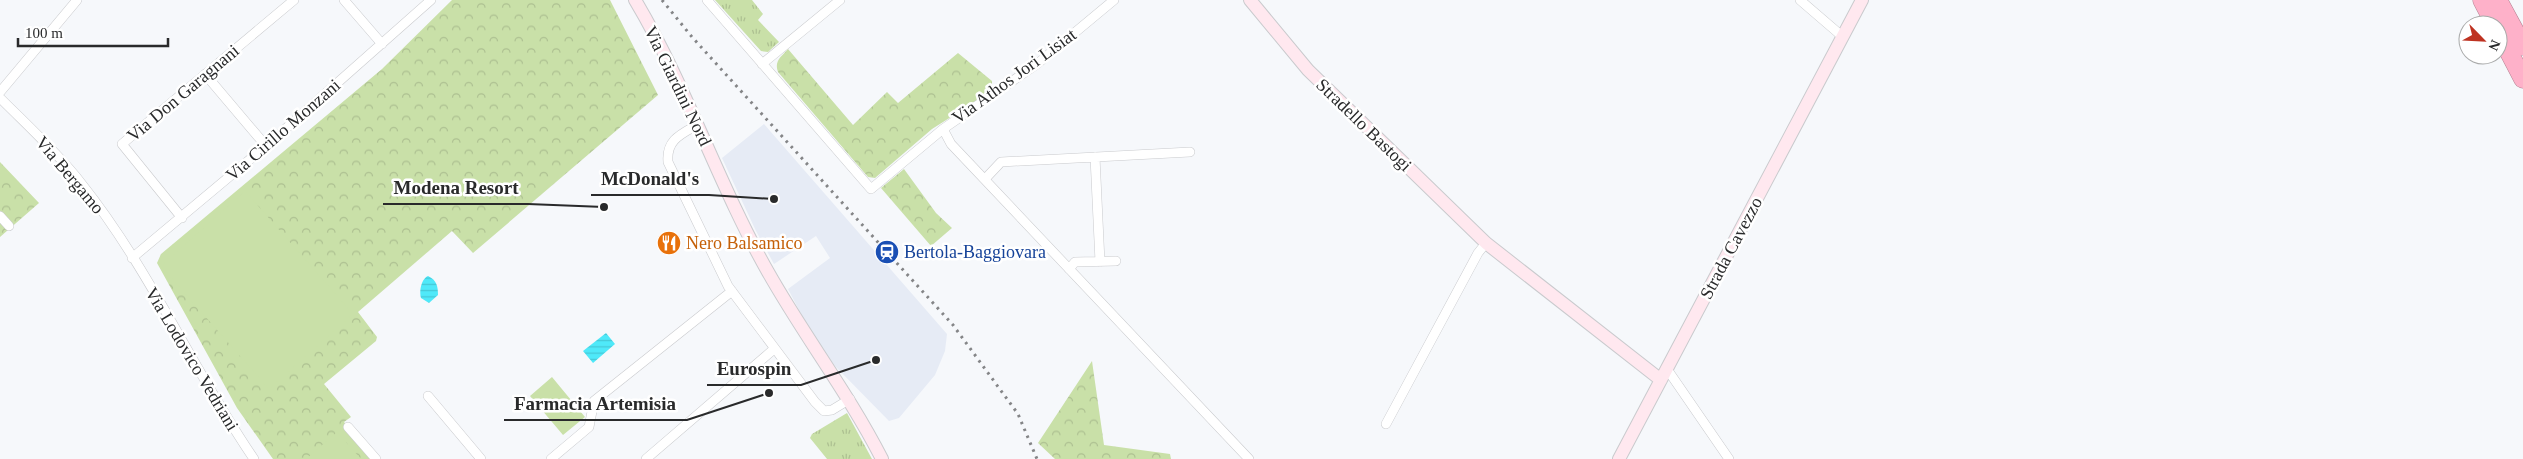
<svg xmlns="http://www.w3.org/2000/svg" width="2523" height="459" viewBox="0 0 2523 459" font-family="'Times New Roman',serif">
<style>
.built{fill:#e6ebf5}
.grass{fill:url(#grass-tufts)}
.forest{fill:url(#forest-crowns)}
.pitch{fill:#c9e0a8}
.water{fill:url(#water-rules)}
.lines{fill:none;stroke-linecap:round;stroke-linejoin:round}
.street-casing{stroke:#c9cacd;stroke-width:10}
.secondary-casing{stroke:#c9cacd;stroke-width:14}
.highway-casing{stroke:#b38292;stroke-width:19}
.street{stroke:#fff;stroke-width:9}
.secondary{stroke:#ffe8ef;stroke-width:12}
.highway{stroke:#feb1c9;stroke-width:18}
.rail{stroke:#848587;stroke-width:3;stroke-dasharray:2.5 5;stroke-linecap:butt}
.labels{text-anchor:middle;stroke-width:5;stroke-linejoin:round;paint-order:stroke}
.street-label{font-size:18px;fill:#292a2b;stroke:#fff}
.food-label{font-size:18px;fill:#c56008;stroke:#fff;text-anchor:start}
.transit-label{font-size:18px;fill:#164399;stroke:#fff;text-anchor:start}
.leader{fill:none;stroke:#292a2b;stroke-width:2}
.callout-dot{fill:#292a2b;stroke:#fff;stroke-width:2}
.callout-label{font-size:19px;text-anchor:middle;font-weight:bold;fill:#292a2b;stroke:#fff;stroke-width:5;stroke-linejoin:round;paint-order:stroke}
</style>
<defs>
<pattern id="grass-tufts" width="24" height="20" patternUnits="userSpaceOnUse" patternTransform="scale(1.25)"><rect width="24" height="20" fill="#c9e0a8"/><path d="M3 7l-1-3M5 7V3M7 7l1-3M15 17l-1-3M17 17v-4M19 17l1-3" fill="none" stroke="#adc091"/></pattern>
<pattern id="forest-crowns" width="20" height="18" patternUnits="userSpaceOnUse" patternTransform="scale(1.25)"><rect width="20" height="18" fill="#c9e0a8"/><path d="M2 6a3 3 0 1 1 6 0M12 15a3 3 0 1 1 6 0" fill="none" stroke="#adc091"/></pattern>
<pattern id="water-rules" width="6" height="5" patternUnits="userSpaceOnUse" patternTransform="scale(1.25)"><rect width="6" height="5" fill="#4fe9f9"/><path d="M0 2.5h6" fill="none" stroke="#45c8d6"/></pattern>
</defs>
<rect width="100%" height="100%" fill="#f6f8fb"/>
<path class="built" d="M764,124L947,334L945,351L935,375L899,418L889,421L835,366L809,329L788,289L830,258L816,236L774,264L756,231L722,158Z"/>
<path class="grass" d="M715,0H752L763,14L758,20L779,42L768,52L761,51Z
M847,413L872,459H827L810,438L812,434Z"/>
<path class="forest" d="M452,0H610L658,95L473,253L452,231L358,312L377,337L376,341L324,384L351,417L344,422L375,459H273L237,408L157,263L161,254L382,69Z
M788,49L853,125L887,92L898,103L958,53L992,81V91L932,129L875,178L868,177L778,72C774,61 781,57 788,49Z
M0,162L39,203L0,237Z
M904,169L936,213L952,228L931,246L881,188Z
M1092,361L1104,445L1170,454L1171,459H1055L1038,443Z"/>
<path class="pitch" d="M245,191L353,314L269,389L161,266Z
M552,377L585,417L563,435L530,396Z
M337,432L361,459H306Z"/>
<path class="water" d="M428,276C437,280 438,287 438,295L429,303L421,298C419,292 421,279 428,276Z
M606,333L615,344L593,363L583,351Z"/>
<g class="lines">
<g class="street-casing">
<path id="street" d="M344,0L382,44
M707,0L871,189L943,129
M1114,0L1037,64L943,129L951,144L1249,459
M1800,0L1843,37
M762,64L840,0
M205,74L266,146
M0,92L77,0
M0,98C27,125 57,152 81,183C149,268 193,370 254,459
M697,125C681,134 666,140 668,162L728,286L815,402L824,411L832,410L850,399
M1095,157L1100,262
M985,179L1001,162L1190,152
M0,216L9,226
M182,218L122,144L294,0
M132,258L266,146L431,0
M1069,269L1075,262L1116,261
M1667,369L1729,459
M428,396L481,459
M1386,424L1478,253L1486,243
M348,427L376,459
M551,459L589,427L594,401L732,291
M646,459L774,349"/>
</g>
<g class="secondary-casing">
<path id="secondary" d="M635,0C687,87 718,184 768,272C804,336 849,394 882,459
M1250,0L1308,70L1486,243L1661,380
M1619,459L1862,0"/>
</g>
<g class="highway-casing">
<path id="highway" d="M2482,0L2495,25
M2498,0L2523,46
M2498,31L2523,79"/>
</g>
<use href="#street" class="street"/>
<use href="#secondary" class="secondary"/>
<use href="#highway" class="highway"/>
<path class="rail" d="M662,0L692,37L953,325L1018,414L1037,459"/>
</g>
<defs>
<g id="restaurant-disc" transform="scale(1.25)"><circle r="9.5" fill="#e8710a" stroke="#fff"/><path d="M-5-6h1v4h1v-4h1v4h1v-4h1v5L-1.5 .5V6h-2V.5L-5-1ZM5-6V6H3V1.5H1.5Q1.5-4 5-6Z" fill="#fff"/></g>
<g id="station-disc" transform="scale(1.25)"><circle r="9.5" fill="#1a4fb4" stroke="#fff"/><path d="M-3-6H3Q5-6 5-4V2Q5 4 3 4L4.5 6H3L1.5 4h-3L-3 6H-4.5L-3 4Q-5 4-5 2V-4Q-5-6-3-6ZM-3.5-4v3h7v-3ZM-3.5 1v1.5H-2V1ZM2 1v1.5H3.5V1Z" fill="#fff"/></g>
</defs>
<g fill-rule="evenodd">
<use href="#restaurant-disc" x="669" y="243"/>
<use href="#station-disc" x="887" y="252"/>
</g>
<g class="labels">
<g class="street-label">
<text transform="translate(1014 76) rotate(-36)" y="6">Via Athos Jori Lisiat</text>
<text transform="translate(678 86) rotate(64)" y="6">Via Giardini Nord</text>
<text transform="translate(183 93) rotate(-40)" y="6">Via Don Garagnani</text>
<text transform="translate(1364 125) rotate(44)" y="6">Stradello Bastogi</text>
<text transform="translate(283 130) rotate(-41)" y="6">Via Cirillo Monzani</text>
<text transform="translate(70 175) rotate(50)" y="6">Via Bergamo</text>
<text transform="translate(1731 248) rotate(-62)" y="6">Strada Cavezzo</text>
<text transform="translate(192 359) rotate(59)" y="6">Via Lodovico Vedriani</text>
</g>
<g class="food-label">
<text x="686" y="249">Nero Balsamico</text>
</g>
<g class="transit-label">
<text x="904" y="258">Bertola-Baggiovara</text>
</g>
</g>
<path class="leader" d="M774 199L709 195H591M604 207L528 204H383M876 360L801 385H707M769 393L687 420H504"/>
<g class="callout-dot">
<circle cx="774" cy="199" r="5"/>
<circle cx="604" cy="207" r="5"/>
<circle cx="876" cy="360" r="5"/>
<circle cx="769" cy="393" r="5"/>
</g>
<g class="callout-label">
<text x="650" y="185">McDonald's</text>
<text x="456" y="194">Modena Resort</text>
<text x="754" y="375">Eurospin</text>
<text x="595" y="410">Farmacia Artemisia</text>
</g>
<g transform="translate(2483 40) rotate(114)"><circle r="24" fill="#ffffff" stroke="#a9aaaa"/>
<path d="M0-4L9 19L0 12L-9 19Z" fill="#be3221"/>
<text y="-8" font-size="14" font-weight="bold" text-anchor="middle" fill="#292a2b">N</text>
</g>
<path d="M18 38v8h150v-8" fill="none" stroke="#292a2b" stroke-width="2.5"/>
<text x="25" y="38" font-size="15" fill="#292a2b" stroke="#ffffff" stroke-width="4" paint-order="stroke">100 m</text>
</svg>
